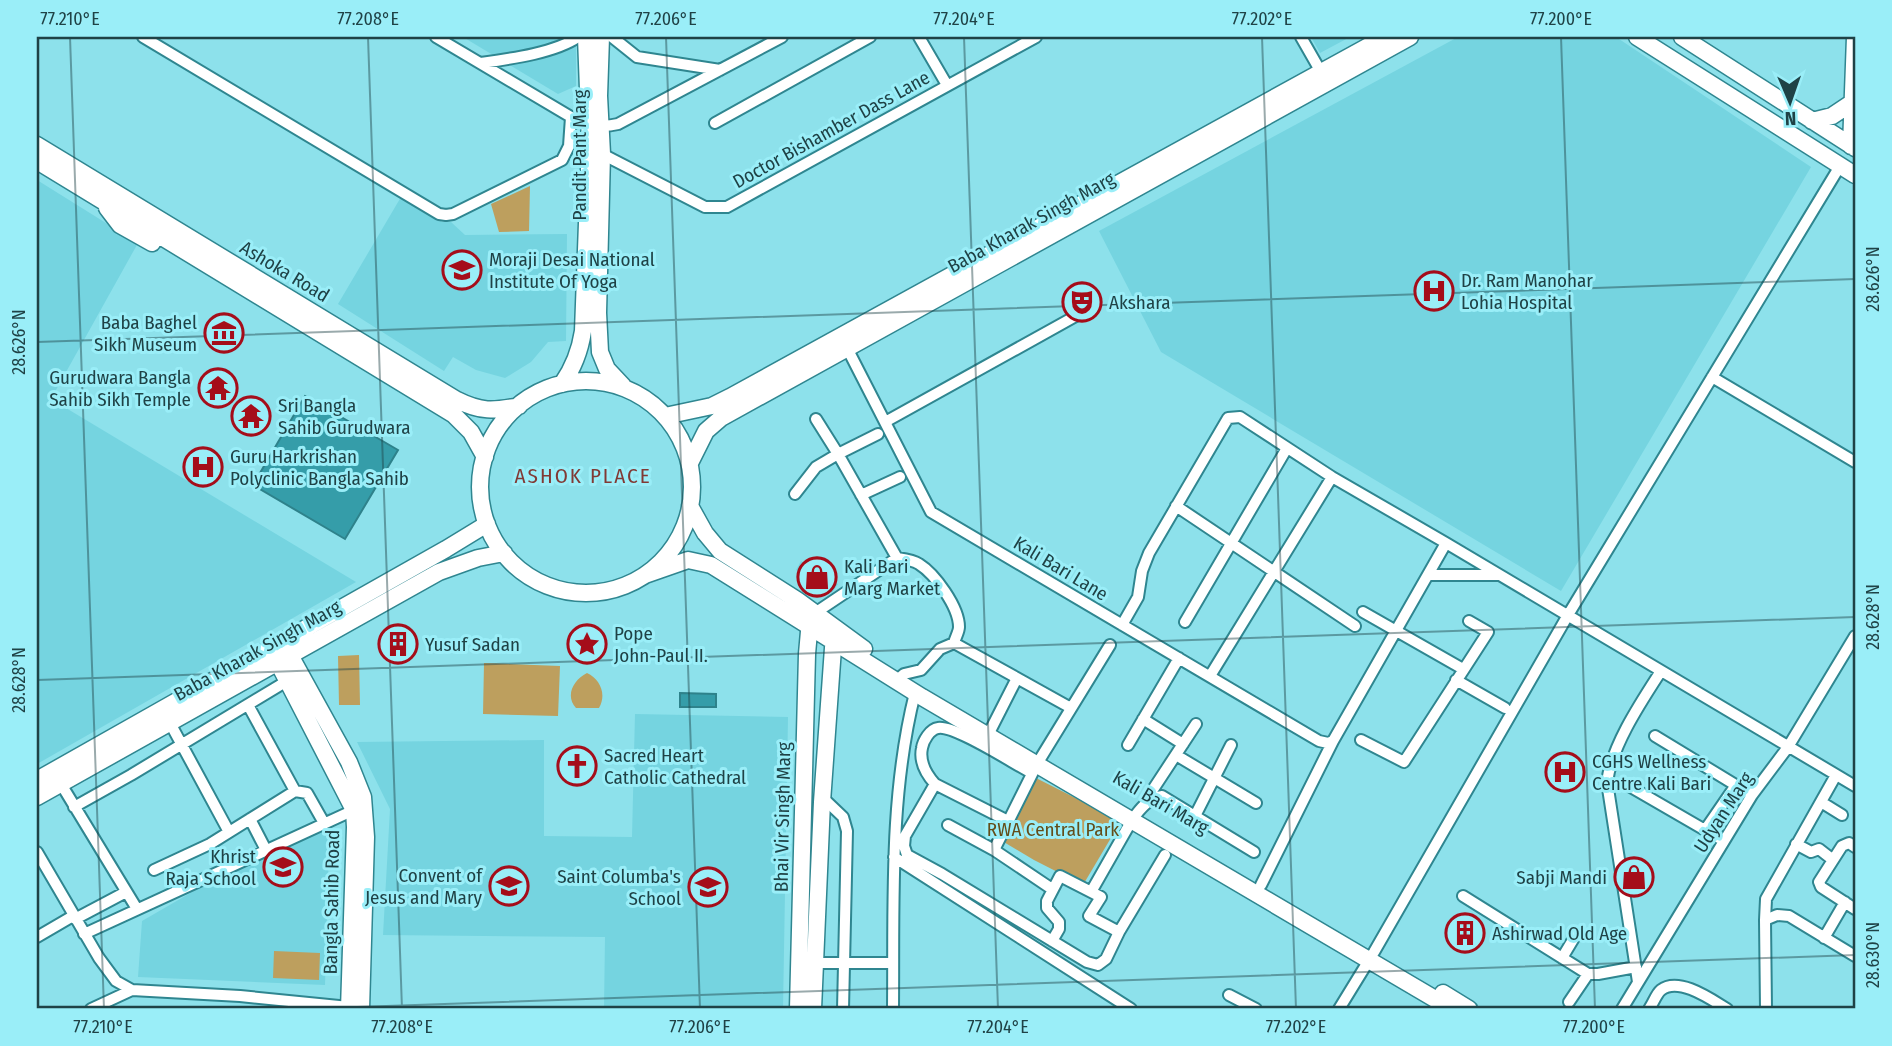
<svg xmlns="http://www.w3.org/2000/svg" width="1892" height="1046" viewBox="0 0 1892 1046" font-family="'Fira Sans Condensed',sans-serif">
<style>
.built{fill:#75d4e0}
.green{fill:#bd9f5e}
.water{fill:#359da9;stroke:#2e828b;stroke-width:2}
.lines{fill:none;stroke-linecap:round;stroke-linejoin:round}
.street-casing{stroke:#2f8690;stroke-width:14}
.secondary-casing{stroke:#2f8690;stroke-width:19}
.street{stroke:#fff;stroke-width:10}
.secondary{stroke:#fff;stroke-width:16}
.ticks{fill:none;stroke:#1f4246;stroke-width:2;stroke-opacity:0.45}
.labels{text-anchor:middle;stroke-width:6;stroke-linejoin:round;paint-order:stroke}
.street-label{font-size:19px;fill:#1f4246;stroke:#9aeef8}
.poi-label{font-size:19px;fill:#1f4246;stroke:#9aeef8;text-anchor:start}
.park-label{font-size:19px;fill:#634d19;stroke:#9aeef8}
.neighbourhood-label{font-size:21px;letter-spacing:2px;fill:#813a35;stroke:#9aeef8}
.neatline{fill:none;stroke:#1f4246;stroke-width:2.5}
.ticks-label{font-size:18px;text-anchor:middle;fill:#1f4246}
</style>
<rect width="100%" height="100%" fill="#8de1eb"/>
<path class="built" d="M463,37H576V86L558,94Z
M1311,37H1350L1320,53Z
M1458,37H1616L1811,167L1561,591L1161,352L1099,231Z
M37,180L138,243L51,399L356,582L37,764Z
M401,197L442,222H451L465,235L567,234L566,341L548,342L531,362L505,378L476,370L453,357L444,371L338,304Z
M801,561L838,584L832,593L796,570Z
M635,714L788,717L783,1009H604L605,937L383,935L390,809L357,742L544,740V836L632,837Z
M330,812L325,985L138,977L142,921Z"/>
<path class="green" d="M530,186L529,231L499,232L491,204Z
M359,655L360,705H339L338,656Z
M484,663L560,666L558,716L483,714Z
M587,673C600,679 607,694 599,708H576C565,696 573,680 587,673Z
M1034,777L1121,821L1083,885L1034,860L997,838Z
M274,951L320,953L319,980L273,978Z"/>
<path class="water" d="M305,396L398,450L345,539L253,485Z
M680,693L716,694V707H680Z"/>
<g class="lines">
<g class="street-casing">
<path id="street" d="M143,37L439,214L446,215L453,214L562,160L569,146L571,117
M436,37L571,117C587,125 600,128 618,124L782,37
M612,37L637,57L720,70
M919,37L947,85
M1301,37L1321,72
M481,63C509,59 555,53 578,37
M715,123L870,37
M602,154L705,207H727L1036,37
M847,348L931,512L1319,741L1328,743L1333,741
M1712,377L1855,462
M885,422L1083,312
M795,494L816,467L838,454L816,419
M861,495L900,477
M1176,506L1355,626
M897,558C904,559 913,560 919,564C935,574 959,607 959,627C959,632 955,638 954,643
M1428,575H1497
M1363,612L1463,669
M815,613L897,558L838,454L878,434
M1185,622L1287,448
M1122,625L1138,597L1142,571L1149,553L1228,418L1240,417L1332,477L1446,543L1855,786
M1210,676L1332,477
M897,680L904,674L921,670L940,649L954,643L1071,708
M1456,680L1505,708
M1143,719L1183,744
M170,723L229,832
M988,735L1017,678
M1655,736L1752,795
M1361,740L1404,762L1488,632L1469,621
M1128,745L1179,658
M1176,755L1256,803
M61,784L137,909
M935,784L905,836L904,846L907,855L942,874L1087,962L1098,965L1106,959L1119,932L1165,855
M1629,786L1724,841
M1154,788L1196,724
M295,791L307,793L324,823
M822,797L843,817L847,831L843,1009
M1821,802L1842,815
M74,807L131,775L282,684
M1195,816L1231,745
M250,819L266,850
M1008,821L935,784C926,774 919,762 922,748C923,741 930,729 938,728C955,725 1014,764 1032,773
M948,825L994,850L1052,889
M1705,830L1736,785
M1796,844L1811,852L1819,849L1833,860
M1855,847L1849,843L1842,846L1819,882L1821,887L1855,909
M994,850L1037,764L1110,645
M37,852L99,958L116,981L132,990L240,996L349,1007
M894,857L1131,1009
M154,870L210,844L295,791L248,705
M1261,885L1333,741L1446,543
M1091,892L1132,820C1139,810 1149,797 1162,796L1254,852
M1463,896L1588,974H1598L1636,967
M75,919L126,892
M1765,920L1777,915L1789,916L1855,956
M84,934L354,810
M37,937L73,916
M1824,938L1845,902
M1052,941L1059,929V922L1047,908V901L1060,876L1101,897L1089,916L1119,932
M1562,958L1577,933
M815,963H893
M1638,982L1607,782C1612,745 1641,702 1661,671
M1229,995L1256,1009
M1569,1002L1588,974
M91,1009L132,990
M893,1009C894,904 889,796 915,693
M1339,1009L1374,952L1568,615L1840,166
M1622,1009L1752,795L1788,747L1855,636
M1649,1009C1653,1004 1656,994 1661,990C1679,976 1712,1000 1727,1009
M1766,1009L1765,920L1766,899L1836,775"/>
</g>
<g class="secondary-casing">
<path id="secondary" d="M601,37L599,96L602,154L598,313L600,352L607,369L623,386
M1637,37L1855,175
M1682,37L1855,148
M1812,121L1832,116L1853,102
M37,145L457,400C481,412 493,411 519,406
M1851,146L1855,37
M37,161L454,415L471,432L485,457
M107,208L120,225L152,243
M480 487a106 106 0 1 1 212 0a106 106 0 1 1-212 0Z
M562,384C574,367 580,351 583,331L590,142L586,37
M665,416L712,406L730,397L1385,37
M690,463L706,431L721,418L1410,37
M690,506L705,533L720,551L797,600L864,649
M645,575L688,560L711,565L922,697L1452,1009
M285,646L349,762L363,797L366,837L361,1009
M273,653L354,810L355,827L349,1009
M37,780L446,549L487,524
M37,797L439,572L478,558L504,553
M1443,993L1469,1009
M798,1009L807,654L810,620
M813,1009L822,802L834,634"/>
</g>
<use href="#street" class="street"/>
<use href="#secondary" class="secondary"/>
</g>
<path class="ticks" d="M70,37L104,1009M368,37L402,1009M666,37L700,1009M964,37L998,1009M1262,37L1296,1009M1561,37L1595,1009M37,342L1855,279M37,680L1855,617M299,1009L1855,955"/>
<defs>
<g id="university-ring" transform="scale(2.0125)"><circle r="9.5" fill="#9aeef8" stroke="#a50d1a" stroke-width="1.5"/><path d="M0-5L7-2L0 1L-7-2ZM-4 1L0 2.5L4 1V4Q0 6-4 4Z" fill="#a50d1a"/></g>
<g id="hospital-ring" transform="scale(2.0125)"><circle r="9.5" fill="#9aeef8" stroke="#a50d1a" stroke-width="1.5"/><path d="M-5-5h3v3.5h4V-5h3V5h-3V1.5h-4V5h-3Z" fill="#a50d1a"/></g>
<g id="theatre-ring" transform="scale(2.0125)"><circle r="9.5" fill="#9aeef8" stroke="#a50d1a" stroke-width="1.5"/><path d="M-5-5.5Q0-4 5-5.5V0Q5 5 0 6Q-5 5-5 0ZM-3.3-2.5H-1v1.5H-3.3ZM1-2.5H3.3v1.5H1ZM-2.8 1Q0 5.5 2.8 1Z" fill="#a50d1a"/></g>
<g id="museum-ring" transform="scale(2.0125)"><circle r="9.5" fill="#9aeef8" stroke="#a50d1a" stroke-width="1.5"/><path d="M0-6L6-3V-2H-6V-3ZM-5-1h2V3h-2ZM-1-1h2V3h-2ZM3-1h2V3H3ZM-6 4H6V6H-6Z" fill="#a50d1a"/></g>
<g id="temple-ring" transform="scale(2.0125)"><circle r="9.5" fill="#9aeef8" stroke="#a50d1a" stroke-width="1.5"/><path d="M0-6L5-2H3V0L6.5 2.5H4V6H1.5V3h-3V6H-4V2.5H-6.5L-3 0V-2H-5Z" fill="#a50d1a"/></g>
<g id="shop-ring" transform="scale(2.0125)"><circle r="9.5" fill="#9aeef8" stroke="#a50d1a" stroke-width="1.5"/><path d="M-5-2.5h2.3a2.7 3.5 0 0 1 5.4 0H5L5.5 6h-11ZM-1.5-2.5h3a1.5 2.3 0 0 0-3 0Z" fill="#a50d1a"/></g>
<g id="building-ring" transform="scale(2.0125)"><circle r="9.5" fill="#9aeef8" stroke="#a50d1a" stroke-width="1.5"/><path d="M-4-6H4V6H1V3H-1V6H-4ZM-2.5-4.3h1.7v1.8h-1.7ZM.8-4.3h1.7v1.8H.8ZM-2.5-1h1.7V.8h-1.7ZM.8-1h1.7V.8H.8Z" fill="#a50d1a"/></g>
<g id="sight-ring" transform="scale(2.0125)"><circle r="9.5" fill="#9aeef8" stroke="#a50d1a" stroke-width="1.5"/><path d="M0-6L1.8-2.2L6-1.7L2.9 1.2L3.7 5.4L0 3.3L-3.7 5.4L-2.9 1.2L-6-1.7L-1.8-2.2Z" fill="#a50d1a"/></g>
<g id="church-ring" transform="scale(2.0125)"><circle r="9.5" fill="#9aeef8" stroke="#a50d1a" stroke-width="1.5"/><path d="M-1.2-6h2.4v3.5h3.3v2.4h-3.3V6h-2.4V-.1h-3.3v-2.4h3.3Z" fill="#a50d1a"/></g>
<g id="school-ring" transform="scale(2.0125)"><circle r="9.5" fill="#9aeef8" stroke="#a50d1a" stroke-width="1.5"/><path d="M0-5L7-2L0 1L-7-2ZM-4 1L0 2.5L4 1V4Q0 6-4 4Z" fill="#a50d1a"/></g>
</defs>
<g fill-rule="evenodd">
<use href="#university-ring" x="462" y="270"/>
<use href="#hospital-ring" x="1434" y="291"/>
<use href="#theatre-ring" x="1082" y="302"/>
<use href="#museum-ring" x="224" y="333"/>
<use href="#temple-ring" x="218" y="388"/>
<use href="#temple-ring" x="251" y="416"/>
<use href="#hospital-ring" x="203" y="467"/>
<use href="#shop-ring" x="817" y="577"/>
<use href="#building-ring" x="398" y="644"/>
<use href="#sight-ring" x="587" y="644"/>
<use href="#church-ring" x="577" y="766"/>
<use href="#hospital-ring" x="1565" y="772"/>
<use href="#school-ring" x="283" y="867"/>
<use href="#shop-ring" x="1634" y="877"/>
<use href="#school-ring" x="509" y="886"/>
<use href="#school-ring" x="708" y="887"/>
<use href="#building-ring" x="1465" y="933"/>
</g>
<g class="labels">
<g class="street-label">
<text transform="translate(831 129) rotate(-29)" y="7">Doctor Bishamber Dass Lane</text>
<text transform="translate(579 155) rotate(-90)" y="7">Pandit Pant Marg</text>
<text transform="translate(1031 222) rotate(-29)" y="7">Baba Kharak Singh Marg</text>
<text transform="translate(285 271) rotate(31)" y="7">Ashoka Road</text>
<text transform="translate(1061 568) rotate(31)" y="7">Kali Bari Lane</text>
<text transform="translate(257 650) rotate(-29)" y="7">Baba Kharak Singh Marg</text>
<text transform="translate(1161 802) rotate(30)" y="7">Kali Bari Marg</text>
<text transform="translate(1723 812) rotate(-57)" y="7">Udyan Marg</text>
<text transform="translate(782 817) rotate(-89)" y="7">Bhai Vir Singh Marg</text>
<text transform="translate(331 902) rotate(-89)" y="7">Bangla Sahib Road</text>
</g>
<g class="poi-label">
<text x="489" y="266">Moraji Desai National<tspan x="489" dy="22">Institute Of Yoga</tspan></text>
<text x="1461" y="287">Dr. Ram Manohar<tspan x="1461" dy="22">Lohia Hospital</tspan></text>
<text x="1109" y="309">Akshara</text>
<text x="197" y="329" text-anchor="end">Baba Baghel<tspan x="197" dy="22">Sikh Museum</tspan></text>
<text x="191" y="384" text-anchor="end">Gurudwara Bangla<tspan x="191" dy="22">Sahib Sikh Temple</tspan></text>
<text x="278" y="412">Sri Bangla<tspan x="278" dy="22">Sahib Gurudwara</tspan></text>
<text x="230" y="463">Guru Harkrishan<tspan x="230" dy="22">Polyclinic Bangla Sahib</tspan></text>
<text x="844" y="573">Kali Bari<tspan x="844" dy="22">Marg Market</tspan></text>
<text x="614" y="640">Pope<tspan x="614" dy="22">John-Paul II.</tspan></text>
<text x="425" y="651">Yusuf Sadan</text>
<text x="604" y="762">Sacred Heart<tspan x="604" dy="22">Catholic Cathedral</tspan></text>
<text x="1592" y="768">CGHS Wellness<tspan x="1592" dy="22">Centre Kali Bari</tspan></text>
<text x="256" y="863" text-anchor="end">Khrist<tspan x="256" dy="22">Raja School</tspan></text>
<text x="482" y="882" text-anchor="end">Convent of<tspan x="482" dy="22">Jesus and Mary</tspan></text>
<text x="681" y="883" text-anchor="end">Saint Columba's<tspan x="681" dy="22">School</tspan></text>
<text x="1607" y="884" text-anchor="end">Sabji Mandi</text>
<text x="1492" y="940">Ashirwad Old Age</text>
</g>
<g class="park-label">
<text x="1053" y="836">RWA Central Park</text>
</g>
<g class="neighbourhood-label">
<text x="583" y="483">ASHOK PLACE</text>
</g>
</g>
<rect width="1892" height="1046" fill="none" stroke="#9aeef8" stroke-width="77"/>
<g transform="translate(1790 102) rotate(178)" stroke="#9aeef8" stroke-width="5" paint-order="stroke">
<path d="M0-5L12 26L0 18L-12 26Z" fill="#1f4246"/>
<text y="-10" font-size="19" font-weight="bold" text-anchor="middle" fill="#1f4246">N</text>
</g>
<rect x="38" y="38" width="1816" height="969" class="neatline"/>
<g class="ticks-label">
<text x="70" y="25">77.210°E</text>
<text x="368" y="25">77.208°E</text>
<text x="666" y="25">77.206°E</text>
<text x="964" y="25">77.204°E</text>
<text x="1262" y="25">77.202°E</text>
<text x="1561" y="25">77.200°E</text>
<text transform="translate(1873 279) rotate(-90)" y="6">28.626°N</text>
<text transform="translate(19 342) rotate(-90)" y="6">28.626°N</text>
<text transform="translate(1873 617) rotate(-90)" y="6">28.628°N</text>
<text transform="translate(19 680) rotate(-90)" y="6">28.628°N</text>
<text transform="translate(1873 955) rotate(-90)" y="6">28.630°N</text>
<text x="103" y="1033">77.210°E</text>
<text x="402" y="1033">77.208°E</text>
<text x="700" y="1033">77.206°E</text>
<text x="998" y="1033">77.204°E</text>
<text x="1296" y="1033">77.202°E</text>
<text x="1594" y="1033">77.200°E</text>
</g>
</svg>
